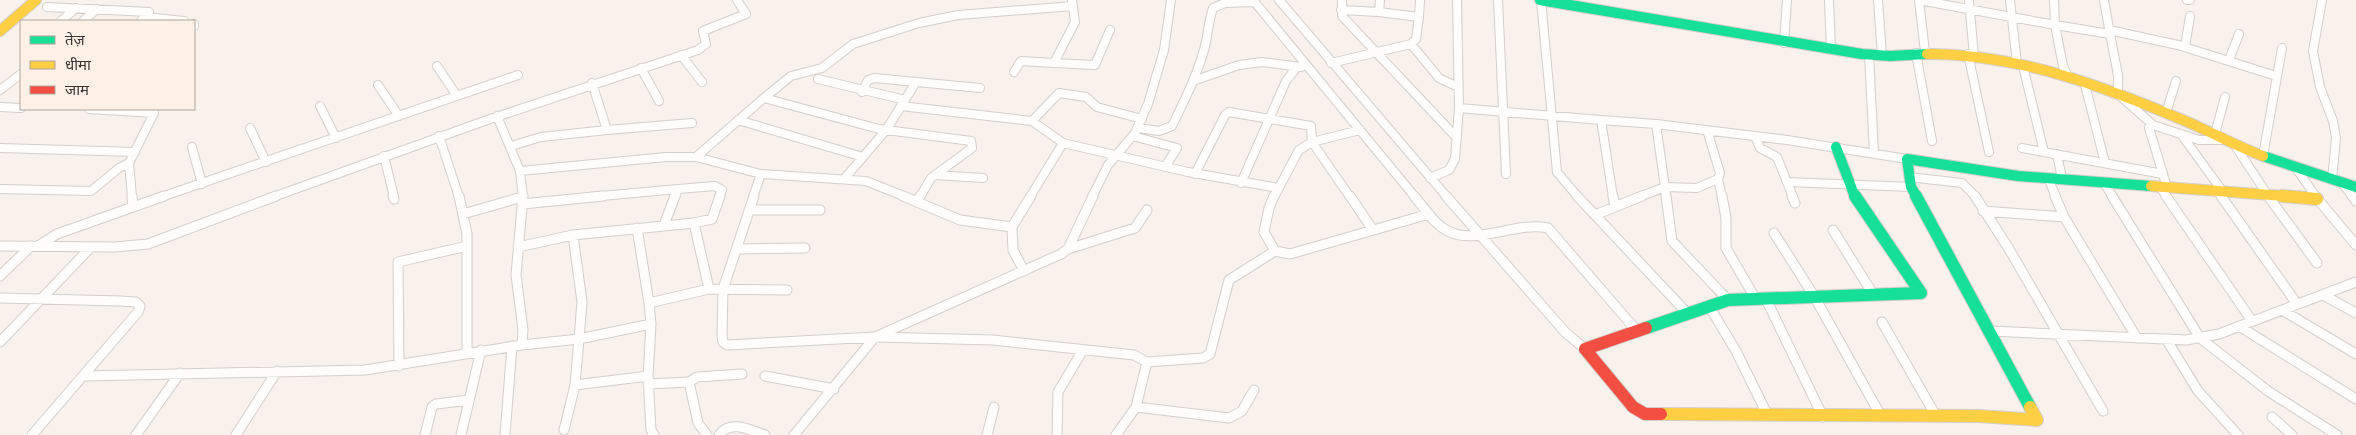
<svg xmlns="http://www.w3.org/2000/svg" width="2356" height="435" viewBox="0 0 2356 435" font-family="Mulish,'Noto Sans Devanagari',sans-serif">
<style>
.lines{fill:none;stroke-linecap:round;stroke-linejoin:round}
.street-far1-casing{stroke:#d4cfcb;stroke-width:10}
.street-casing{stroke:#d4cfcb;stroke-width:11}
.fast-far1-casing{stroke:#d4cfcb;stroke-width:12}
.fast-casing{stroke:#d4cfcb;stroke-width:14}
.slow-far1-casing{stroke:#d4cfcb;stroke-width:12}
.slow-casing{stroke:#d4cfcb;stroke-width:14}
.jam-casing{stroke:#d4cfcb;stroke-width:14}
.street-far1{stroke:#fefdfc;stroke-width:8}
.street{stroke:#fefdfc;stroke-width:9}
.fast-far1{stroke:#16e098;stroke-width:10}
.fast{stroke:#16e098;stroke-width:12}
.slow-far1{stroke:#ffcf43;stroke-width:10}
.slow{stroke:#ffcf43;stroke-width:12}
.jam{stroke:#f24e42;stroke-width:12}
</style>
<rect width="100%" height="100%" fill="#f8f1ec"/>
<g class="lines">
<g class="street-far1-casing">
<path id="street-far1" d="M1253,0L1415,197
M1279,0L1447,197
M1342,0V16L1457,138
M1457,0L1459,108
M1498,0L1506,174
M1541,0L1557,172L1578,197
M1829,0L1831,50
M1878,0L1882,56
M1969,0L1974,56
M2010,0L2017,64
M2054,0L2055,25L2110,34L2104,0
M2187,0H2190
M2322,0L2313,51L2320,87L2333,121L2336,138L2332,180
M47,7L149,12L141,21
M1341,10L1379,12L1380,0
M145,17L184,21
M1419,17L1420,0
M61,21L76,8
M83,21L97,9
M194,24V26
M2109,30L2178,45L2276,76
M2110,34L2118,75V94L2153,125
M1784,43L1787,0
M1411,44L1439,78L1458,87
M2185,47L2190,16
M1925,52L1919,0L2055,25L2063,66L2068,77
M1916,53L1932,141
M1968,54L1989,152
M681,55L702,82
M1869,55L1874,153
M2229,60L2239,34
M1054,63L1095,65L1110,30
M1331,63L1411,44L1416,39L1419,17L1379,12
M437,66L457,96
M2023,66L2044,152
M641,68L659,101
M1014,72L1021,61L1054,63L1075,22L1072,0
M818,79L905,100L886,130L863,157
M1193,81L1239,65L1262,62L1301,67
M2084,81L2105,163
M916,82L980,88
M592,83L607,130L692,123
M378,85L399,116
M0,90L21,74
M862,92L868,80L874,78L916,82L905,100
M320,106L336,138
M901,106L1032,121L1063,143L1188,172L1278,188
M0,107L21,108
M89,109L154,113L129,163L132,197
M2166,113L2176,81
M497,116L520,171L523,197
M738,120L863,157L844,179
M1032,121L1059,93L1086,97L1097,107L1142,119
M250,128L266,162
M1138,128L1159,131L1172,126C1185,99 1199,72 1206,42C1208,31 1209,20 1213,8L1225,3L1254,2
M2181,134L2223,192
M2215,134L2225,97
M439,136L459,197
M1133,136L1177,148L1165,167
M1755,136L1760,148L1777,157L1793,197
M511,146L541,137L607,130
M192,147L202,184
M2236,147L2269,197
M0,148L135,152
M2022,148L2163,174L2167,188
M2057,154L2062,179
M384,156L394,197
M2263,156L2282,48
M696,157L764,98
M2296,168L2316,197
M520,171L666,157H696L761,174L866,181L906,197
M1195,174L1225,115L1229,112L1311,126L1312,142L1299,150L1274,197
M2163,174L2149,128L2153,125L2199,140H2223
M935,175L983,178
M1909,177L1962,183L1976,197
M1430,178L1449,170L1455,159L1459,108L1601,120
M2048,178L2056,197
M1718,179L1722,197
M1787,182L1911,187
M1241,183L1286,81L1297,67
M2104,183L2113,197
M2343,184L2353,197
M2160,187L2167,197
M0,189L91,191L119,168L129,163
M678,189L715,186L722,190L719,197
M2217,191L2222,197
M161,197L518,75
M273,197L490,119L698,50L706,44L703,31L746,14L737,0
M590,197L678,189L675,197
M753,197L761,174
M920,197L931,178L972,148L971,141L879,129L764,98L791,76L822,68L853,44L919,23L958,15L1073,6
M1030,197L1063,143
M1092,197L1108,165L1135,133L1148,104L1164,50L1171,0
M1350,197L1312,142L1360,130
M1613,197L1601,120L1656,124
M1639,197L1665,187L1656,124L1787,140L1907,159
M1666,197L1665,187L1697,188L1718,179L1720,173L1707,130"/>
</g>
<g class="street-casing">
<path id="street" d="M393,196L394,199
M459,196L467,234V352
M754,196L723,289L722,336L723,342L727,345L875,337L993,340L1134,355L1147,362L1203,358L1210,354L1229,280L1275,251
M903,196L960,220L1012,227L1031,196
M1274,196L1269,208L1264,232L1275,251L1290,254L1429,214
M1350,196L1373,230
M1414,196C1424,207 1433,223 1446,230C1475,247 1515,221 1548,228L1637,331
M1446,196L1565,332L1585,349
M1577,196L1595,215
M1613,196L1615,207
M1642,196L1595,215L1688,314
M1666,196L1672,241L1728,300
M1722,196L1726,218V248L1755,298
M1792,196L1795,203
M1975,196L2009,249L2103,411
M2055,196L2064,217L2137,338
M2112,196L2200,338L2268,391L2337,435
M2166,196L2252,321
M2221,196L2297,304
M2268,196L2317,263
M2315,196L2356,245
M2352,196L2356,201
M917,202L920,196
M522,204L603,196
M133,207L164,196
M749,210H820
M1983,211L2064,217
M463,214L522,197
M694,223L712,219L720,196
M664,225L675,196
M1012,227L1013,250L1024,271
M637,228L649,303
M1833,230L1873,294
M1774,233L1814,296L1881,416
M0,246L115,247L148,244L276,196
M38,246L57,234L133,207L132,196
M518,247L573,235L694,223L709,289L787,290
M736,249L805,248
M1068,249L1135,228L1147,210
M0,276L31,246
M2323,295L2356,313
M1765,297L1823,417
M0,298L120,301L136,302L140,306L138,312L32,435
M1709,306L1736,351L1768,416
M2282,310L2356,354
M1882,322L1936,416
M651,324L648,376L651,430L654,435
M2239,326L2356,399
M1991,331L2186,340L2219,334L2356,282
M2166,339L2198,391L2238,435
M0,342L91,247
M522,345L579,339L582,302L573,235
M399,366L398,262L467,246
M85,376L365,370L522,345L523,330L516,275L523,196
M648,376L575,385L579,339L651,324L649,303L709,289
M765,376L834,389
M689,382L697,377L742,374
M648,384L689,382L698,423L707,435
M1136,407L1229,418L1242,411L1254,390
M2272,417L2292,435
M564,430L575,385
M136,435L180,373
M236,435L277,371
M425,435L432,407L436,404L469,400
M461,435L481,350
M505,435L512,346
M719,435C730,419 750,430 765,435
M794,435L875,337L1061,254L1068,249L1093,196
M987,435L994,407
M1057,435L1058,392L1083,350
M1116,435L1136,407L1147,362"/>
</g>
<g class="fast-far1-casing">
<path id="fast-far1" d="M1540,0L1862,54L1890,56L1927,54
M1836,147L1855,197
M2263,156L2356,187
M1917,197L1911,187L1907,159L2018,176L2151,186"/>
</g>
<g class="fast-casing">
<path id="fast" d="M1916,196L2030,407
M1646,328L1728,300L1921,293L1855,196"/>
</g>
<g class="slow-far1-casing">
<path id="slow-far1" d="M0,31L36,0
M1927,54C2019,54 2106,87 2190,123C2215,134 2238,147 2263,156
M2151,186L2298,197"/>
</g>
<g class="slow-casing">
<path id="slow" d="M2282,196L2317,199
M1661,414L1978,416L2037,420L2030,407"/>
</g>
<g class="jam-casing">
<path id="jam" d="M1646,328L1585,349L1633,407L1645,414H1661"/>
</g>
<use href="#street-far1" class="street-far1"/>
<use href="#street" class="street"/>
<use href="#fast-far1" class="fast-far1"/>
<use href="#fast" class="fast"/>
<use href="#slow-far1" class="slow-far1"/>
<use href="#slow" class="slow"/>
<use href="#jam" class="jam"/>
</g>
<rect x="20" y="20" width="175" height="90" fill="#fdf0e7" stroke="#afa59f"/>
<rect x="30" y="36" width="25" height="8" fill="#16e098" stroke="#afa59f"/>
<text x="65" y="45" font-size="15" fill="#3a3532">तेज़</text>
<rect x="30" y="61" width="25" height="8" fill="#ffcf43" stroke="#afa59f"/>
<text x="65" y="70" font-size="15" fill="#3a3532">धीमा</text>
<rect x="30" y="86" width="25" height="8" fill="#f24e42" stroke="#afa59f"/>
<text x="65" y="95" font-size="15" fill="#3a3532">जाम</text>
</svg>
